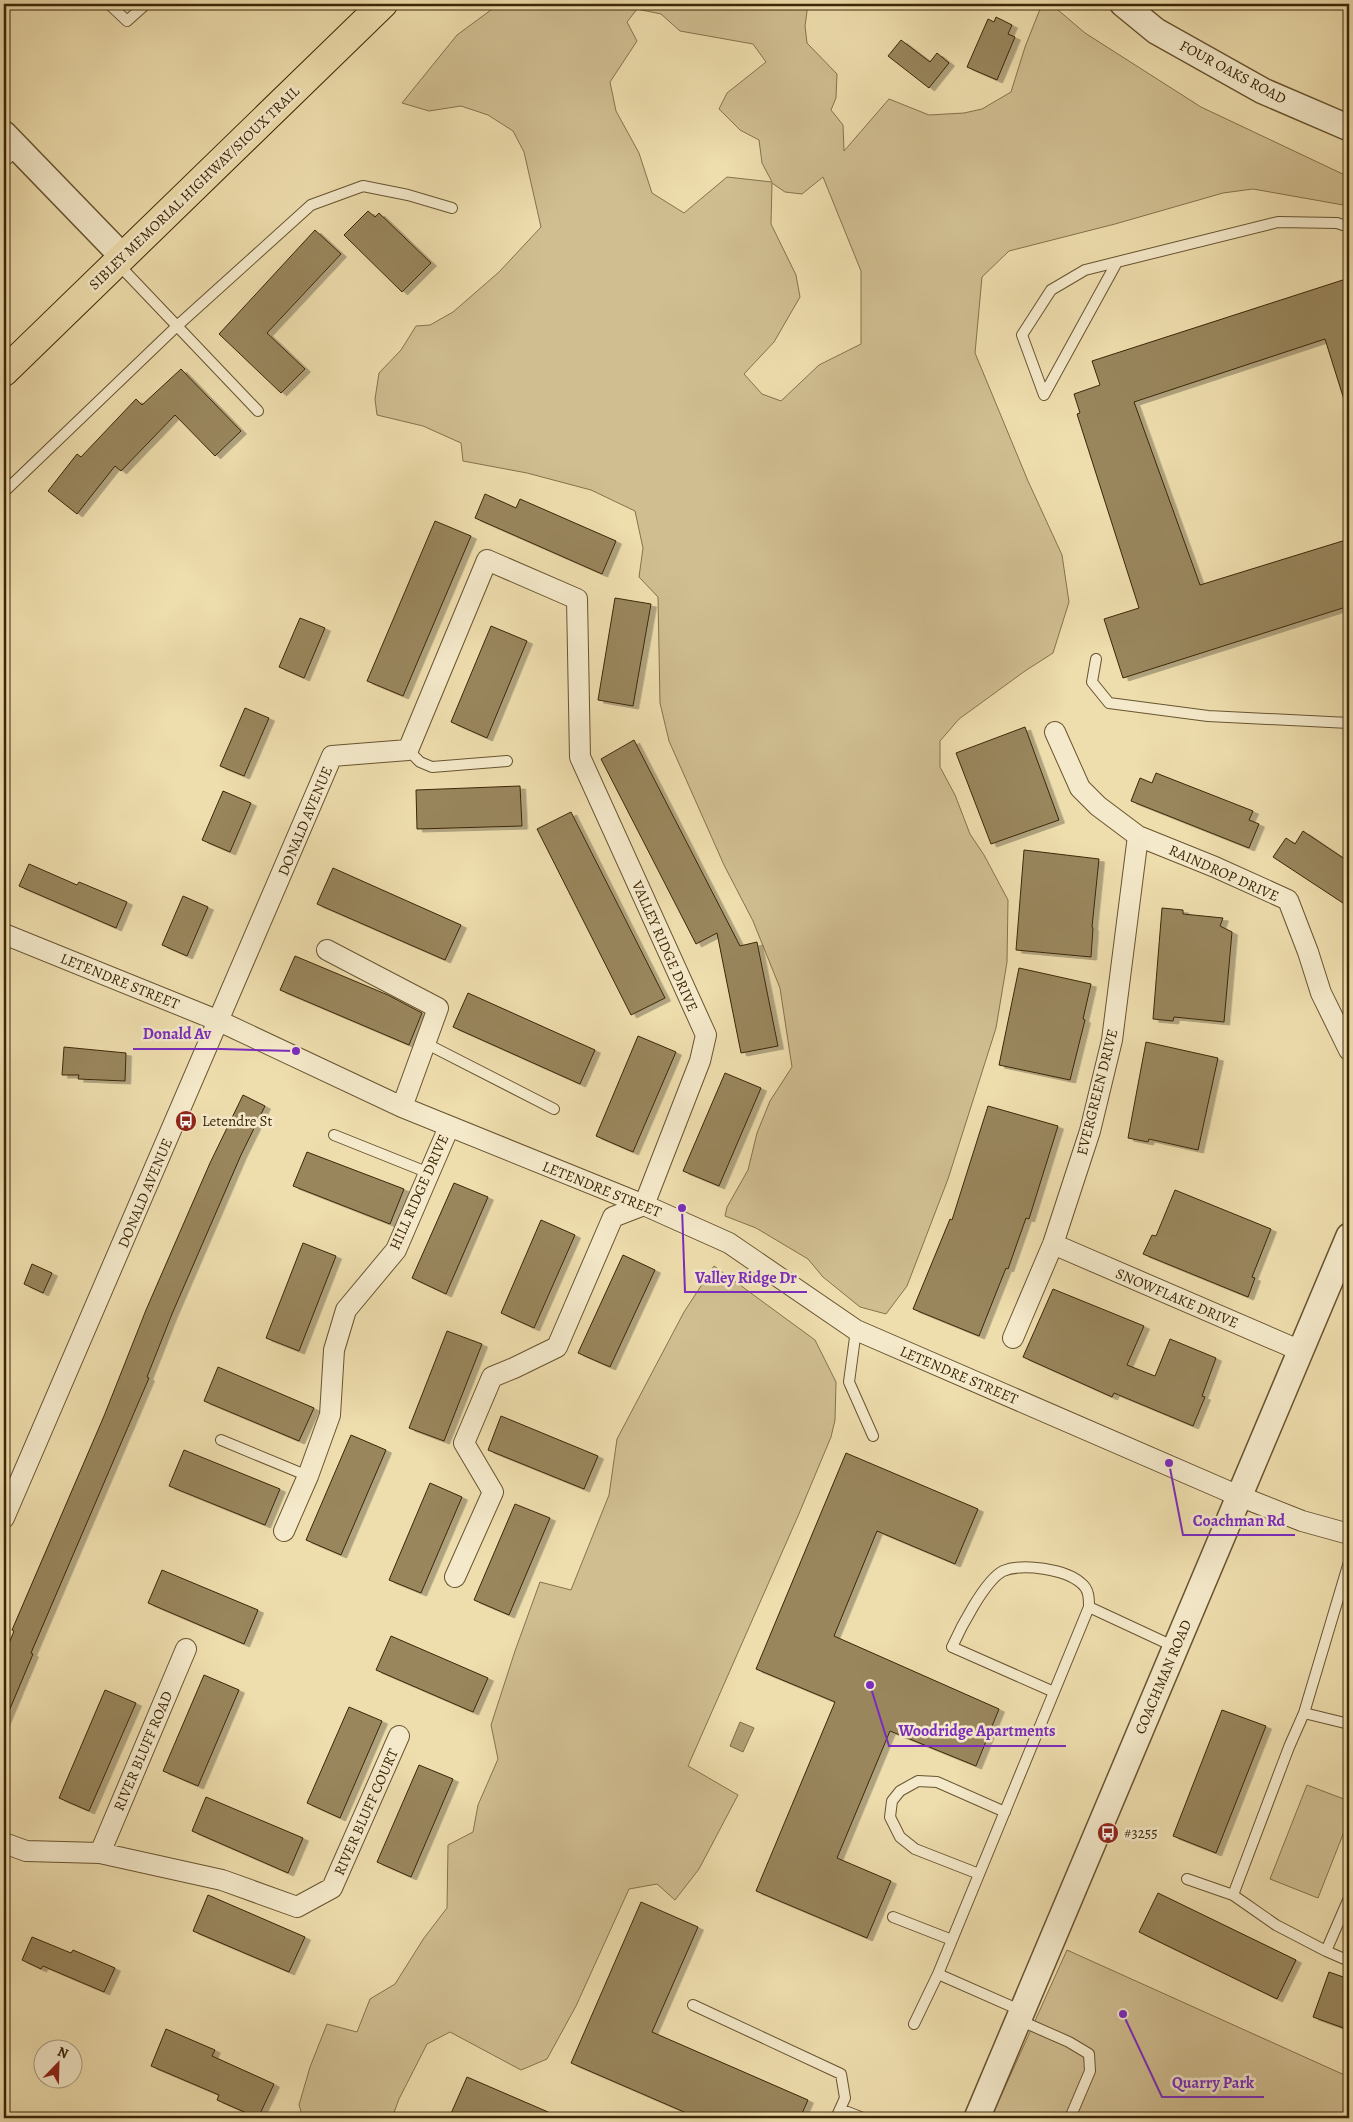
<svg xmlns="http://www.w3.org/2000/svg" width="1353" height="2122" viewBox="0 0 1353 2122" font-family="Alegreya,serif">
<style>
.green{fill:#d0be91;stroke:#86724c;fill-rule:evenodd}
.water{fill:#b19f74;stroke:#826f48}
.building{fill:#99865d;stroke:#3c2706;filter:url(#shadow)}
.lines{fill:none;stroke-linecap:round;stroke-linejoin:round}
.service-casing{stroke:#685430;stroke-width:12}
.minor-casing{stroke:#685430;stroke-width:22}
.tertiary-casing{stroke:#685430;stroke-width:28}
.trunk-casing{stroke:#3c2706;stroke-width:30}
.service{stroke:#f4e9ca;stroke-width:10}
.minor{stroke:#f4e9ca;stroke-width:20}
.tertiary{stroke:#f4e9ca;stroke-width:25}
.trunk{stroke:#eeddad;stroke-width:28}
.labels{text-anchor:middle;stroke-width:5;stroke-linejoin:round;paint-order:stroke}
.street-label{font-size:15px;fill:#3c2706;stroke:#f4e9ca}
.poi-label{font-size:15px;fill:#3c2706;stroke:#f4e9ca;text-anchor:start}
.leader{fill:none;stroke:#7b2cbf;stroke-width:2}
.callout-dot{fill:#7b2cbf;stroke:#f4e9ca;stroke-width:2}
.callout-label{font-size:16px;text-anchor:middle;font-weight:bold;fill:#7b2cbf;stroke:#f4e9ca;stroke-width:5;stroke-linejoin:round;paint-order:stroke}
</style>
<defs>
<filter id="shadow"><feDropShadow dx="5.5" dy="3" stdDeviation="0" flood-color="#0004"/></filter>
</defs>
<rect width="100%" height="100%" fill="#eeddad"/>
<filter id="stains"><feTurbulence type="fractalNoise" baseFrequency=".004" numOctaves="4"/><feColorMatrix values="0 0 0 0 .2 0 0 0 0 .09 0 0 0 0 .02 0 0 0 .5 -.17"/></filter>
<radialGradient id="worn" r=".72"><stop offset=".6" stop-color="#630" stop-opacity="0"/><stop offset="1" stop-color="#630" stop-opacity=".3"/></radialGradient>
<path class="green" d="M499,4H808L805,26L807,43L837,74L836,98L831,110L843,125L844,151L889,99L929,115L964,113L982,109L1011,92L1025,47L1042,4H1051L1085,33L1201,107L1349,177V206L1253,189L1223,193L1115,224L1009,251L982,277L975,353L1028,481L1062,555L1069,602L1053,653L1025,671L959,719L940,741V767L955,795L970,834L984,855L1008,900L1007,962L996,1028L948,1179L907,1286L886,1314L860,1307L823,1277L808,1259L756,1228L725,1216L727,1207L748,1170L757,1133L770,1101L792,1067L780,988L753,921L724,865L669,741L660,703L658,597L639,577L643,548L635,511L591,490L527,473L463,461L461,443L423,426L377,415L375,399L379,373L401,350L416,326L430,325L453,312L499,272L541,227L524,152L513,131L488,115L461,106L429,111L402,103L457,35ZM637,9L661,14L680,31L753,44L766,62L727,93L719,109L740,130L759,140L762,163L772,182L727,177L684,213L652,193L639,153L616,111L610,82L637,41L627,22ZM823,177L861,271V344L819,365L781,401L762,394L744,374L774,342L800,297L796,275L771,224L772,183L785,192L802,194Z
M714,1266L815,1340L836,1382L835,1420L831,1437L798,1516L688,1766L738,1795L699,1869L675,1900L657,1884L629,1889L576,2006L547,2059L521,2070L450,2032L427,2044L399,2099L392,2118H303L299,2105L310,2067L327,2024L357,2032L370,1999L395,1984L424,1938L447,1908L448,1845L473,1832L478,1805L498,1759L491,1725L515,1651L540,1582L571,1590L609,1495L617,1439L684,1312Z
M1307,1785L1349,1801V1819L1318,1898L1270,1879Z
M1067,1950L1349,2077V2118H991Z"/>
<path class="water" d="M740,1722L754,1728L743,1752L730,1746Z"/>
<path class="building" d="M996,17L1012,25L1008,34L1015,37L997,80L967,67L988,19L994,22Z
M901,40L930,62L937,53L949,63L929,88L888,56Z
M368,211L375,217L379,213L431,263L402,292L344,235Z
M315,230L341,254L267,333L305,369L281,393L219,334Z
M1349,278V405L1346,406L1325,339L1134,402L1200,585L1349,539V606L1123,678L1104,619L1139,608L1077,414L1080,413L1074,394L1100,385L1092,361Z
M181,369L241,431L215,456L175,415L121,471L115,466L77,514L48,491L77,454L81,457L136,399L142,405Z
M485,494L516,508L520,499L616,541L602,574L475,518Z
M435,521L471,536L403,696L367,681Z
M615,598L651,604L633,706L598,700Z
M300,618L325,628L304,678L279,667Z
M491,626L527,641L487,738L451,722Z
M245,708L269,718L244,776L220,766Z
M1025,727L1059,820L991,844L956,753Z
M634,740L740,946L757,942L778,1046L741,1053L717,933L696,944L601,759Z
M1156,773L1253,811L1249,820L1259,824L1249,848L1131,801L1140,778L1152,783Z
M520,786L522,826L417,829L416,790Z
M223,791L251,803L230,852L202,840Z
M571,812L665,998L631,1015L537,829Z
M1303,831L1349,862V907L1273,857L1286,838L1295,844Z
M1024,850L1099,859L1092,927L1093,928L1091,957L1016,950Z
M29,864L77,885L79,882L127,902L116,928L19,886Z
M333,868L461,925L445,960L317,904Z
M183,896L208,907L187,956L162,945Z
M1162,908L1183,910V914L1223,918L1220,926L1232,932L1224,1022L1174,1017L1173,1021L1153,1019Z
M295,956L388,995L422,1013L409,1045L280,990Z
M1019,968L1091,984L1083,1019L1085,1020L1070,1080L999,1065Z
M468,993L595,1050L580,1084L453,1027Z
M638,1036L676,1052L633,1152L596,1136Z
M1146,1042L1218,1058L1198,1150L1149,1139L1148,1142L1128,1138Z
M64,1047L126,1053L125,1081L78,1079L79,1075H62Z
M725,1073L761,1088L719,1186L683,1171Z
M243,1095L265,1106L241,1155L172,1314L147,1377L149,1378L31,1653L33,1654L4,1723V1656L14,1631L12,1630L104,1416L146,1310L210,1163Z
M988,1106L1058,1126L1029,1219L1026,1218L1008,1269L1006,1268L979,1336L913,1309L950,1219L952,1220Z
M307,1152L404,1189L390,1224L293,1186Z
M454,1183L488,1197L446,1294L412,1278Z
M1175,1190L1271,1229L1252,1277L1255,1278L1248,1297L1143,1254L1152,1235L1156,1236Z
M541,1220L575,1235L534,1328L501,1313Z
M303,1243L336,1256L299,1351L266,1338Z
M623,1255L655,1270L610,1367L578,1353Z
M32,1264L52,1273L43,1293L24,1284Z
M1053,1289L1144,1326L1127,1365L1155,1376L1170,1339L1216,1358L1202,1396L1205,1397L1193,1426L1114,1393L1112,1397L1023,1357Z
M447,1331L482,1344L444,1441L409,1428Z
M218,1367L314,1408L299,1441L204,1401Z
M501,1416L598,1456L584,1489L488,1450Z
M351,1435L386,1450L341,1555L306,1540Z
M184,1450L280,1489L265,1525L169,1486Z
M846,1453L978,1509L955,1564L877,1531L834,1636L999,1709L976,1766L890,1731L837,1858L891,1881L867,1938L756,1891L835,1702L756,1669Z
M430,1483L462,1497L421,1593L389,1580Z
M515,1504L550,1518L509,1615L474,1600Z
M162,1570L258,1610L244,1644L148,1603Z
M391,1636L488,1678L473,1712L376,1670Z
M204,1675L239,1690L198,1786L163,1771Z
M105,1690L136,1703L89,1811L59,1798Z
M349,1707L382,1721L340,1818L307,1803Z
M1222,1710L1266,1726L1216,1853L1173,1836Z
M419,1765L453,1779L411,1877L377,1862Z
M206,1797L303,1838L288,1873L192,1831Z
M1158,1893L1296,1960L1277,1999L1139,1932Z
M208,1895L305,1937L289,1972L193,1931Z
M641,1902L698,1927L652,2032L808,2100L800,2118H698L571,2063Z
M32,1937L71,1953L73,1950L115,1968L104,1992L43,1966L41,1969L22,1960Z
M1329,1972L1349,1979V2030L1313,2017Z
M166,2029L215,2050L212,2056L274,2084L258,2118L217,2100L219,2095L151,2066Z
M467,2077L562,2118H449Z"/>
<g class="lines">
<g class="service-casing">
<path id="service" d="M109,4L127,21L146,4
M4,162L18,149
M1117,262L1044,395L1022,335L1051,290L1085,270L1278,222L1337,223L1349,227
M118,264L258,411
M4,492L177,326L311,205L363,186L408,195L452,208
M1096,659L1092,682L1109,703L1208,716L1349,723
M408,750L420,762L432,767L507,761
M425,1043L554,1109
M334,1135L429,1173
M856,1330L849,1382L873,1436
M221,1440L308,1476
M1089,1607L1175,1647
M1304,1713L1349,1724
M979,1874L915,1849L900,1837L890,1817L892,1801L900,1791L918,1781L937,1782L1005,1812
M1187,1879L1233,1895L1276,1925L1326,1951L1349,1961
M1233,1895L1289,1747L1304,1713L1349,1562
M893,1917L952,1940
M1326,1951L1349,1898
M938,1974L1022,2011
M693,2005L841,2074L845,2098L836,2118
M1019,2020L1069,2042L1089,2054L1090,2071L1070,2118
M914,2024L938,1974L1089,1607C1089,1598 1089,1589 1081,1583C1065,1569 1023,1563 1003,1571C985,1580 960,1629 952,1647L1054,1692
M840,2109L863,2118"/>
</g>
<g class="minor-casing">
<path id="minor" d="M1055,732L1080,788L1098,806L1138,836L1215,867L1288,900L1308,952L1321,993L1349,1050
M4,934L219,1021L402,1107L644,1205L729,1243L856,1330L1239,1496L1302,1521L1349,1534
M327,950L438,1008L402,1107
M1053,1244L1301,1351
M1013,1338L1053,1244L1090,1131L1112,1040L1138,836
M4,1518L332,756L408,750L487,560L577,599L580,757L706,1035L700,1061L644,1205L613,1217L557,1347L514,1368L492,1377L464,1443L493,1492L455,1577
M284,1531L308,1476L330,1415L334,1350L346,1310L396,1250L449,1127
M4,1843L26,1851L100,1853L222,1880L297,1907L332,1888L399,1736
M100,1853L186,1649"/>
</g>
<g class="tertiary-casing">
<path id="tertiary" d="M1123,4L1156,31L1263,91L1349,128
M4,134L123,257
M977,2118L1349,1236"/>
</g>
<g class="trunk-casing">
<path id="trunk" d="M4,372L383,4"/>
</g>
<use href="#service" class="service"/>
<use href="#minor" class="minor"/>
<use href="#tertiary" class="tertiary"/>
<use href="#trunk" class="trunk"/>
</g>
<defs>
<g id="bus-disc" transform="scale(1.125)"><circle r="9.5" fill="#8f2418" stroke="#f4e9ca"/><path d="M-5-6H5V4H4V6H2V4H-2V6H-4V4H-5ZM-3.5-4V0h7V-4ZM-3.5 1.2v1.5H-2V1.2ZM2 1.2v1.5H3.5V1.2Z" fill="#fff"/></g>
</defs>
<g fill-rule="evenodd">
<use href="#bus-disc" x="186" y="1121"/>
<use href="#bus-disc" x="1108" y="1833"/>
</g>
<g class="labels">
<g class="street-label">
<text transform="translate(1233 72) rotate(28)" y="5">FOUR OAKS ROAD</text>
<text transform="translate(194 188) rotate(-44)" y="5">SIBLEY MEMORIAL HIGHWAY/SIOUX TRAIL</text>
<text transform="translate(305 821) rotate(-67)" y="5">DONALD AVENUE</text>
<text transform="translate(1224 873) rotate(24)" y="5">RAINDROP DRIVE</text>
<text transform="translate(665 946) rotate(66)" y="5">VALLEY RIDGE DRIVE</text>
<text transform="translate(120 981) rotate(22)" y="5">LETENDRE STREET</text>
<text transform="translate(1097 1092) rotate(-76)" y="5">EVERGREEN DRIVE</text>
<text transform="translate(602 1189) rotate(22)" y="5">LETENDRE STREET</text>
<text transform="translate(419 1192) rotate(-66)" y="5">HILL RIDGE DRIVE</text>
<text transform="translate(145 1193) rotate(-67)" y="5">DONALD AVENUE</text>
<text transform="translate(1177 1298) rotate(23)" y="5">SNOWFLAKE DRIVE</text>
<text transform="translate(959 1375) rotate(23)" y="5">LETENDRE STREET</text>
<text transform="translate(1163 1677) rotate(-67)" y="5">COACHMAN ROAD</text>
<text transform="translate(143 1751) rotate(-67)" y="5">RIVER BLUFF ROAD</text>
<text transform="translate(366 1812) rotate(-66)" y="5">RIVER BLUFF COURT</text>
</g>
<g class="poi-label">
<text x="202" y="1126">Letendre St</text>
<text x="1124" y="1838">#3255</text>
</g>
</g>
<path class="leader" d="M296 1051L221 1049H133M682 1208L685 1292H807M1169 1463L1183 1535H1295M870 1685L889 1746H1066M1123 2014L1162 2097H1264"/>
<g class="callout-dot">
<circle cx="296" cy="1051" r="5"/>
<circle cx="682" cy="1208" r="5"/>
<circle cx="1169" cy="1463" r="5"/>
<circle cx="870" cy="1685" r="5"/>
<circle cx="1123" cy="2014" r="5"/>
</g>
<g class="callout-label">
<text x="177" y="1039">Donald Av</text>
<text x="746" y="1283">Valley Ridge Dr</text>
<text x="1239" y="1526">Coachman Rd</text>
<text x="977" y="1736">Woodridge Apartments</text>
<text x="1213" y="2088">Quarry Park</text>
</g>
<rect width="1353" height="2122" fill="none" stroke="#eeddad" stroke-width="20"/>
<rect x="5" y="5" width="1343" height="2112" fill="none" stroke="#3c2706" stroke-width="2.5"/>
<rect x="10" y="10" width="1333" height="2102" fill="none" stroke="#3c2706"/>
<g transform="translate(58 2064) rotate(23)"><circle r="24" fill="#f4e9ca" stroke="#aa9b7c"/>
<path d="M0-4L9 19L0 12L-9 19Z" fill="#8f2418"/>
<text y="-8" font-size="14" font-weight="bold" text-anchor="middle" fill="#3c2706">N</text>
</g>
<rect width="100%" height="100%" filter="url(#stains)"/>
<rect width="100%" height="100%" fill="url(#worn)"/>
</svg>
